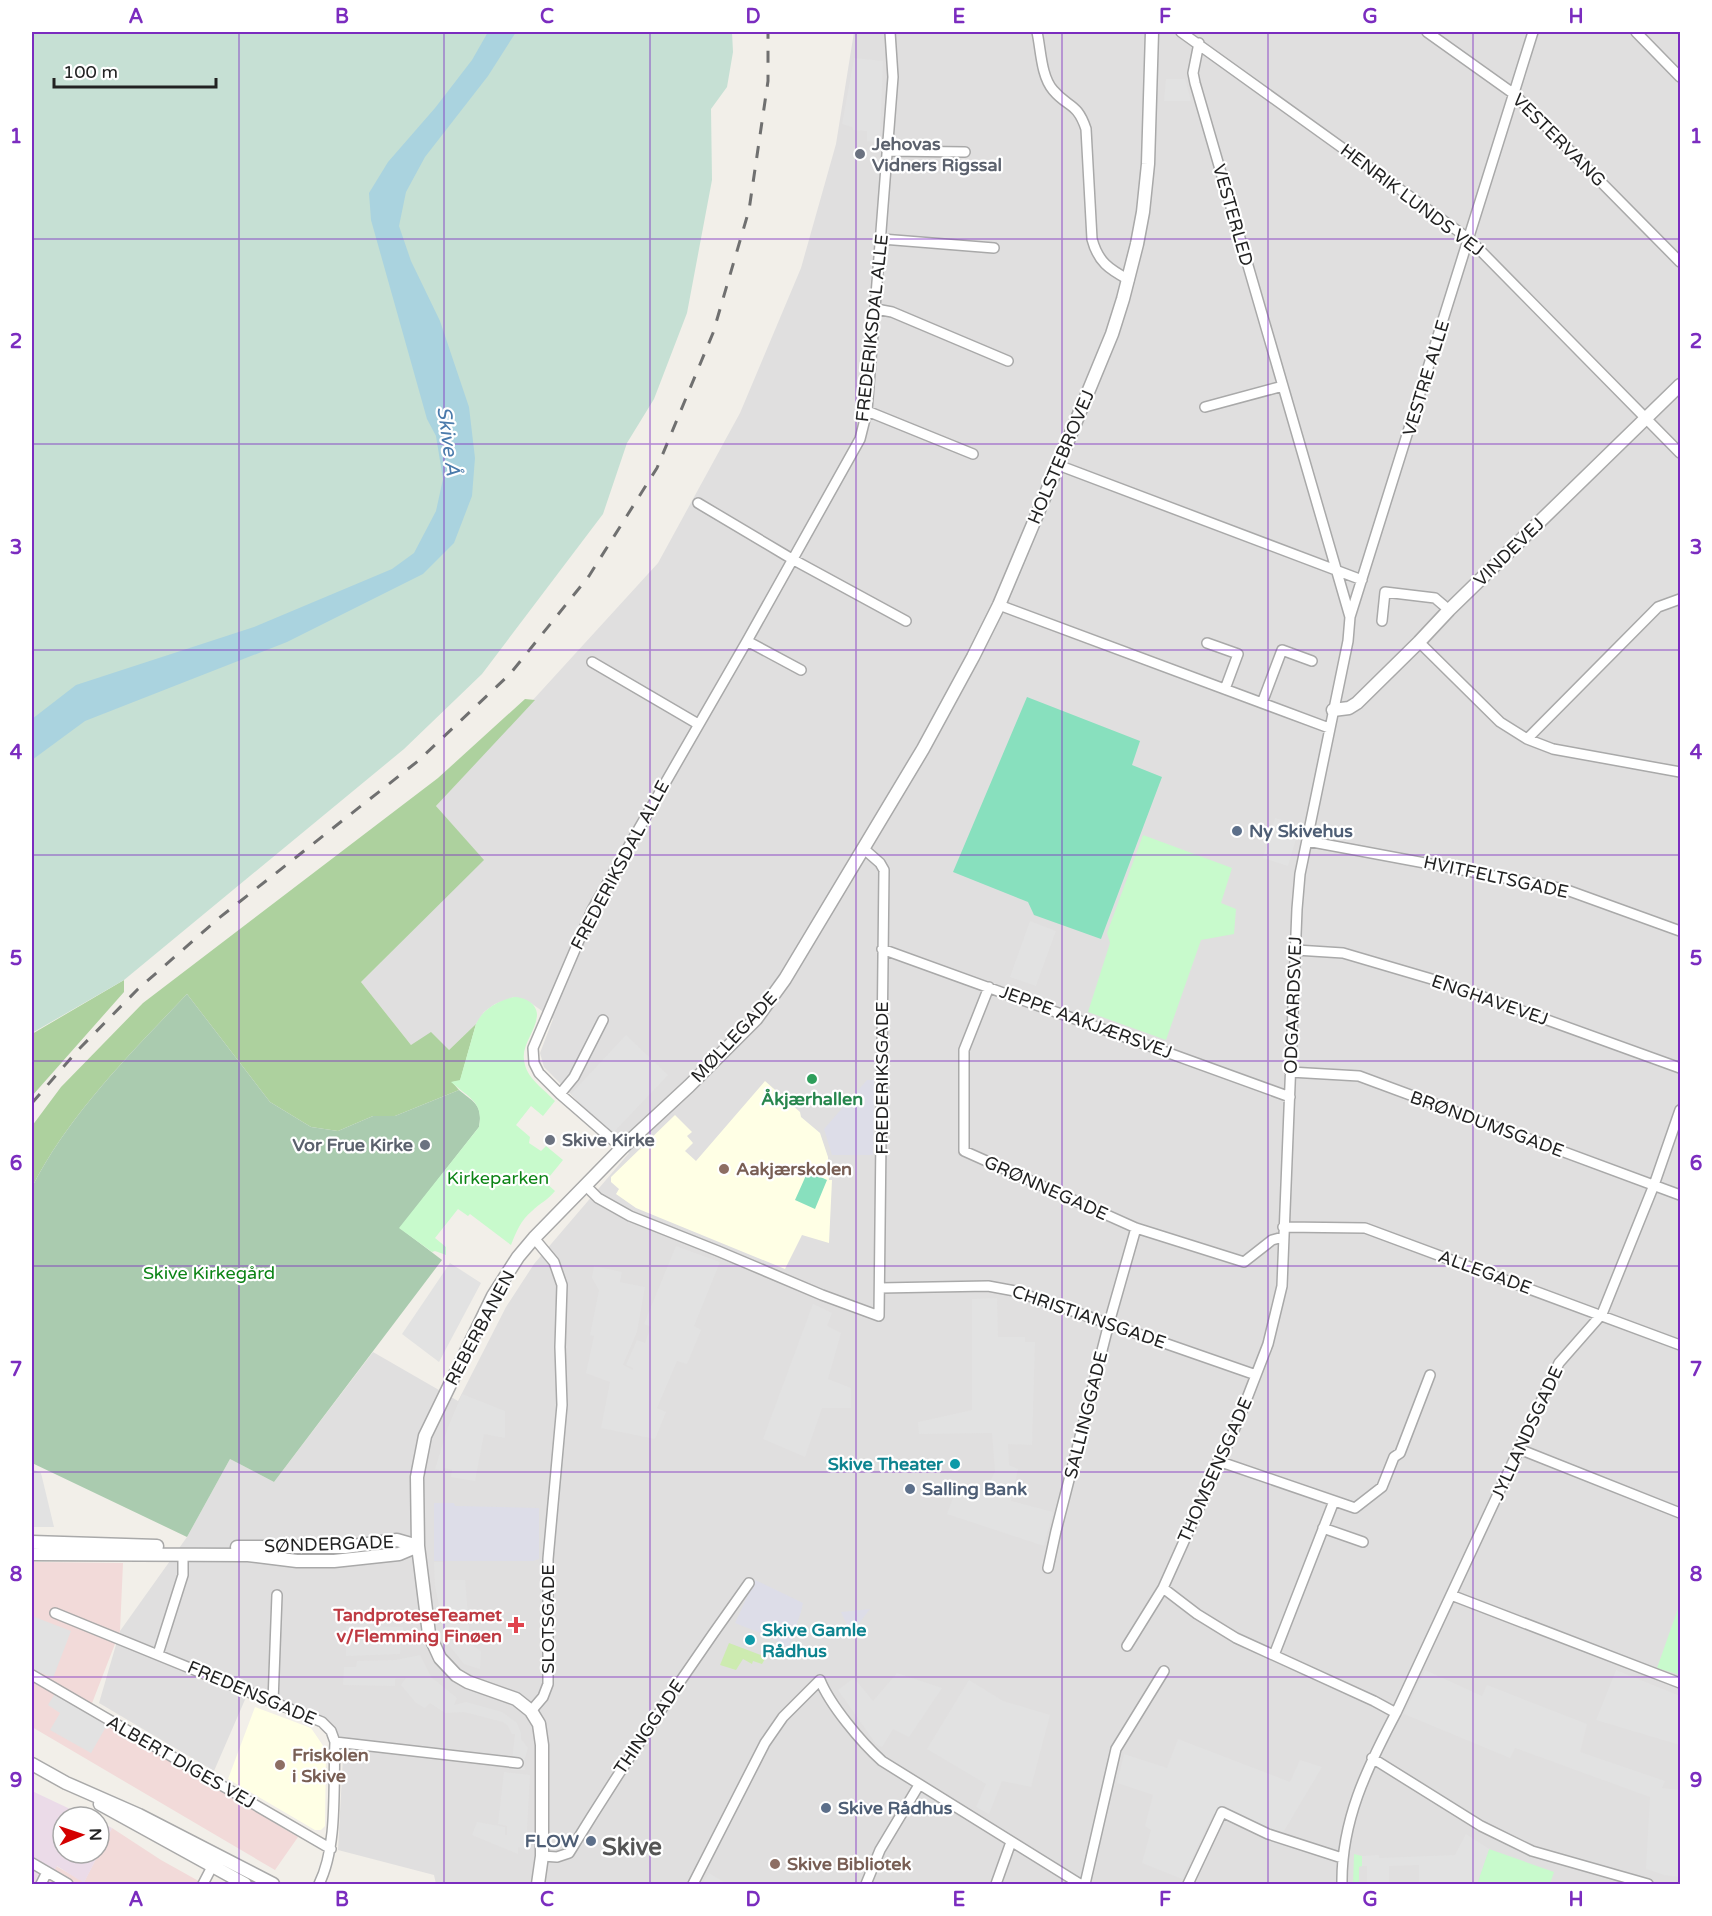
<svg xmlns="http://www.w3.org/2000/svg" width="1712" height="1916" viewBox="0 0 1712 1916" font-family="'Varela Round',sans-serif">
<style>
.residential{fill:#e0dfdf}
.commercial{fill:#f2dad9}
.industrial{fill:#ebdbe8}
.education{fill:#ffffe5}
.grass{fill:#cdebb0}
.forest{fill:#add19e}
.wetland{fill:#c6e0d4}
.cemetery{fill:#aacbaf}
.park{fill:#c8facc}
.pitch{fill:#88e0be}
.parking{fill:#e2e2e2}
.plaza{fill:#dddde8}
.water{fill:#aad3df}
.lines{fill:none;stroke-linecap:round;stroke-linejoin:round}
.minor-casing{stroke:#a9a9a9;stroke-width:12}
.tertiary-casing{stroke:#a9a9a9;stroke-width:15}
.minor{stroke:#fff;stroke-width:9}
.tertiary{stroke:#fff;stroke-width:12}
.rail{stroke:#707070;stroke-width:3;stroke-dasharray:12 12;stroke-linecap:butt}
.grid{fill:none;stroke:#7b2cbf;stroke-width:1.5;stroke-opacity:0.55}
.worship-dot{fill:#6b7280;stroke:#fff;stroke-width:2}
.service-dot{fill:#5c6f8a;stroke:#fff;stroke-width:2}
.leisure-dot{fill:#2e9e5b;stroke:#fff;stroke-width:2}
.education-dot{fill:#8d6e63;stroke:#fff;stroke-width:2}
.culture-dot{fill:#0f9aa8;stroke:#fff;stroke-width:2}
.health-dot{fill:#e0444e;stroke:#fff;stroke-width:2}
.labels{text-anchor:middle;stroke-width:4.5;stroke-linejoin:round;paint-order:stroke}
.street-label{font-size:18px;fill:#222;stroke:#fff}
.worship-label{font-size:18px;font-weight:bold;fill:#5b616d;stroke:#fff;text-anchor:start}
.service-label{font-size:18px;font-weight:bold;fill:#4e5e75;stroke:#fff;text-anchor:start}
.leisure-label{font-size:18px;font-weight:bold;fill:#27864d;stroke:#fff}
.education-label{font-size:18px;font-weight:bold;fill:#785e54;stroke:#fff;text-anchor:start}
.park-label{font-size:18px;fill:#0c8416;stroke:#fff}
.culture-label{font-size:18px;font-weight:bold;fill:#0d838f;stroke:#fff;text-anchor:end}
.health-label{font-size:18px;font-weight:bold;fill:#be3a42;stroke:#fff;text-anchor:end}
.water-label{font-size:20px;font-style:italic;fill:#4a7aab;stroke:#fff}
.district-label{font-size:24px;font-weight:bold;fill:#555;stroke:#fff}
.neatline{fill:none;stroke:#7b2cbf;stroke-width:2}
.grid-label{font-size:20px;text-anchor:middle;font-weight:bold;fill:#7b2cbf}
</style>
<rect width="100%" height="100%" fill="#f2efe9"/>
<path class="residential" d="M854,32H1680V1884H436L434,1875L338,1850L344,1738L247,1695L214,1771L99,1703L120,1631L187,1537L230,1459L274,1482L373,1352L458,1401L506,1307L534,1264L629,1153L544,1067L540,1053L553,1019L531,1003L514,997L495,1004L484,1012L476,1024L449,1050L411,1045L361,982L483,860L436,806L658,563L740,413L801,268L836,144Z"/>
<path class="commercial" d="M32,1562L123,1563L120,1631L89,1711L298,1837L275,1870L32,1727Z
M112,1828L161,1860L204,1884H47L56,1866L84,1882Z"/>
<path class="industrial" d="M32,1791L87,1817H63V1853H99L84,1883L57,1866L47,1884H32Z
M99,1822L112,1828L99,1853Z"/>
<path class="education" d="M765,1081L800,1112L801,1117L820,1133L828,1157L829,1180H832L829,1243L802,1235L785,1269L636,1208L616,1194L619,1189L611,1182V1177L675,1115L692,1132L687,1136L693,1143L685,1151L696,1161Z
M255,1707L311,1728L326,1750L325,1826L321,1830H315L228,1779Z"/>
<path class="grass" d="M729,1643L766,1657L762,1664L753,1661L752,1664L743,1659L736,1670L720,1665Z"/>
<path class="forest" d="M525,699L535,700L436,806L484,860L361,982L411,1045L431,1032L449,1050L476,1024L460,1081L452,1082L459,1090L395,1116H373L338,1131L311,1127L270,1102L187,994C130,1054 70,1113 32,1187V1126L61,1087L143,1003L438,778Z
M124,980V992L32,1096V1034Z"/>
<path class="wetland" d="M32,32H732L733,52L727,87L711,109L712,180L687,313L654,399L627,443L603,514L482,674L404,749L124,980L32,1033Z"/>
<path class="cemetery" d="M187,994L270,1102L311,1127L338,1131L373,1116H395L459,1090C475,1103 483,1105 479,1127L400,1228L442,1260L274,1482L230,1459L187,1537L32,1463V1187C70,1113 130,1054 187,994Z"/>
<path class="park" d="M1143,835L1232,868L1221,903L1236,909L1234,934L1201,940L1166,1040L1088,1012L1110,943L1107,933Z
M514,997C524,997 537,1003 537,1015C536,1033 519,1046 525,1065C529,1080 545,1090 555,1101L543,1116L531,1106L516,1125L530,1137L529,1143L541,1151L546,1146L563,1160L545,1182L555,1191C548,1200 540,1203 532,1211C521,1220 516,1232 511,1245L470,1214L468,1216L458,1209L435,1238L446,1247V1255L435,1251L432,1252L399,1228L479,1127C484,1102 468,1097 451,1082L460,1080L476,1024C483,1009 498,1001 514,997Z
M1680,1603V1675L1657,1668Z
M1489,1849L1554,1872L1550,1884H1477Z
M1354,1854L1362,1856V1866L1359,1867V1884H1353Z"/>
<path class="pitch" d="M1027,697L1140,741L1132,765L1162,777L1101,939L1034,915L1028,902L953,872Z
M808,1171L827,1180L815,1209L795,1200Z"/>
<path class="parking" d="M854,58L883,61L880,135L876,134L875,142L867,141V131L853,130L852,127L842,124Z
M1166,79H1185L1191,101H1164Z
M1054,487L1057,489L1010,600L1007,598Z
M1275,818L1300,825L1288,866L1263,858Z
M1030,921L1056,931L1036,986L1010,977Z
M626,1035L668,1075L613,1133L571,1094Z
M676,1246L720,1262L694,1326L701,1330L687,1364L677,1361L657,1408L666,1412L655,1439L601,1428L610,1382L586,1373L594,1336L590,1335L599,1290L592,1278L594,1266L622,1272L620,1282L645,1287L637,1332L623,1365L633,1370V1368L626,1365L637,1340L645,1343L651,1327L644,1324Z
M450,1263L481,1283L439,1362L402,1334Z
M997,1298L998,1337H1025V1342H1035L1032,1445L1008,1444L1009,1465L1018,1469L1011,1501L1053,1512L1044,1546L947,1514L958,1485L986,1492L995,1471L992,1433L919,1434L918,1422L972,1410V1299Z
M813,1304L832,1313L827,1326L841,1333L828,1379L851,1388V1408H822L805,1457L763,1439Z
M462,1394L505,1411V1438L484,1434L475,1481L451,1477L452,1470L444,1468L443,1471L435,1469L448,1427Z
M32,1469L41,1473L54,1527H32Z
M434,1562H443L444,1580H465L470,1637L465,1640L481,1651L480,1669L464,1664L446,1641L435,1586Z
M32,1616L71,1631L53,1678L32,1669Z
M346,1626L403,1627V1635H401L400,1654L346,1656Z
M420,1655L431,1677L457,1698L454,1705L466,1702L502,1712L517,1723L521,1733V1739L528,1748L524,1761L525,1770H511L515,1734H512L508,1726L503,1722L464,1712L445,1713L430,1703L425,1708L416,1703L401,1685L406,1678L395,1679V1686L343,1685L344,1667H356L357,1661L395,1660Z
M1425,1670L1482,1696L1487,1685L1587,1724L1580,1752L1665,1781L1662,1788L1680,1790V1877L1664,1875L1646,1869L1650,1797L1515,1748L1510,1758L1404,1714Z
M1616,1670L1680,1696V1745L1596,1720Z
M897,1673L942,1688L909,1737L893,1729L882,1747L876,1744L838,1690L854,1678L873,1701Z
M969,1680L1003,1701L1050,1715L1031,1787L1002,1781L989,1814L976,1807L986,1784L927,1749Z
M55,1693L107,1725L91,1753L50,1730L60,1713L48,1705Z
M1178,1739L1290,1782L1300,1760L1322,1767L1278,1841L1245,1828L1213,1814L1182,1879L1142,1863L1151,1830L1145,1826L1153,1795L1117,1783L1124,1754L1167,1768Z
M504,1772L530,1775L526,1848L518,1847V1854L472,1835L477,1822L505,1827V1835H507V1826L498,1824Z
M1466,1834L1489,1849L1477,1884H1419V1865L1389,1866V1884H1367V1866H1362V1856L1379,1855V1858L1455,1855Z
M709,1873L727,1884H702Z"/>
<path class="plaza" d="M867,1080H874L873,1155H832L824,1129Z
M434,1503H454L455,1506L539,1508V1559L533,1561H434Z
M755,1580L803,1603L801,1612L788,1649L773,1638L735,1623Z
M870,1609L851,1634L841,1612Z"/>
<path class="water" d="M488,32H516L488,76L425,157L406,192L399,226L411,261L440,321L469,407L475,458L472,496L454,543L423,574L287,642L85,721L32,760V719L76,685L254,627L392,569L414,553L436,511L443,479L436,436L427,419L371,220L369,193L388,162L435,108L472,60Z"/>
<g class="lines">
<g class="minor-casing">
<path id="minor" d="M1037,32C1041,50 1041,76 1053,90C1068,108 1077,102 1086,129L1092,239C1098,262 1109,269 1129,280
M1181,32L1469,239L1680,453
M1427,32L1514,94L1680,262
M1636,32L1680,77
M1199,43L1193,73L1195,83L1350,617
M888,151L965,152
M882,239L994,248
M876,309L892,312L1008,361
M1205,407L1283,386
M867,411L973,454
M1058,465L1362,580
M698,503L792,559L906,621
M999,605L1329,728
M1382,621L1385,592L1435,598L1449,610
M747,641L801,670
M1419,642L1500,722L1527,739L1553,749L1680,772
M1207,643L1238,654L1225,689
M592,662L698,724
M1262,703L1282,650L1312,661
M1527,739L1658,607L1680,599
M1307,841L1564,889L1680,931
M882,949L1290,1097
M1296,950L1343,953L1445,983L1680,1068
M989,987L964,1050V1151L1136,1228L1244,1262L1272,1240L1283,1237
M1290,1072L1359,1076L1680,1195
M560,1094L574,1077L603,1020
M622,1148L560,1094L539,1073L534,1063L533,1048L592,910L747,641L860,439L867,411L893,77L890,32
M586,1186L598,1198L630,1216L718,1251L822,1295L879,1316L884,870L880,863L864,849
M1283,1227L1365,1228L1680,1345
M880,1288L988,1286L1015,1291L1256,1375
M1519,1449L1680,1513
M1218,1461L1355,1508L1382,1487L1394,1457L1400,1453L1430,1375
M1323,1528L1363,1542
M1048,1568L1056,1531L1109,1323L1136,1228
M1163,1588L1197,1614L1236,1638L1374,1701L1396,1713
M1451,1595L1680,1683
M55,1613L322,1722L331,1731L335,1742C333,1786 338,1846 319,1884
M1127,1646L1163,1588L1239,1419L1268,1344L1282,1286L1297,909L1300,874L1348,641L1350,617L1533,32
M158,1654L183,1575V1554
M1274,1655L1334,1501
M32,1675L331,1849
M273,1702L277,1595
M531,1711L543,1697L548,1684V1559L562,1405L560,1347L562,1285L554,1262L534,1238
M335,1742L518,1763
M1372,1758L1481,1826L1532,1851L1648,1884
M542,1856L557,1857L569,1853C626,1760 686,1671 749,1583
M32,1863L68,1884
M41,1884L47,1872
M203,1884L215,1861
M693,1884L765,1743L783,1717L820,1680C830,1705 861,1742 882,1761L1080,1884
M866,1884L880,1850L919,1785
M996,1884L1011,1842
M1085,1884L1116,1749L1164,1671
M1188,1884L1222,1812L1268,1834L1342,1858
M1342,1884C1341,1821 1367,1768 1396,1713L1559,1363L1602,1314L1654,1185L1680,1110"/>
</g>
<g class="tertiary-casing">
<path id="tertiary" d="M1333,710L1349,708L1357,703L1419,642L1449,610L1680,385
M32,1542L157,1546
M237,1547H345L397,1540L418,1546
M32,1554L248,1555L297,1561H334L399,1554L418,1546
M32,1764L66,1783L139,1815L273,1884
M100,1804L245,1884
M538,1884L542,1856V1745L539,1724L531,1711L516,1699L468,1682L456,1675L440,1658L429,1634L418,1546L417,1477L425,1436L493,1296L518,1257L534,1238L622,1148L689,1086L756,1019L785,979L923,749L973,657L999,605L1058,465L1112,334L1123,299L1137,244L1143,212L1148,164L1152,32"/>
</g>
<use href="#minor" class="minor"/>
<use href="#tertiary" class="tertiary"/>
<path class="rail" d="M32,1103L78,1050L138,989L219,918L418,761L510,674L589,576L657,468L713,333L749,210L768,81V32"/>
</g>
<path class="grid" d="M239,32V1884M444,32V1884M650,32V1884M856,32V1884M1062,32V1884M1268,32V1884M1473,32V1884M32,239H1680M32,444H1680M32,650H1680M32,855H1680M32,1061H1680M32,1266H1680M32,1472H1680M32,1677H1680"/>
<g class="worship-dot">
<circle cx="860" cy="154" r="6"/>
<circle cx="550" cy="1140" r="6"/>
<circle cx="425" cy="1145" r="6"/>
</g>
<g class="service-dot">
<circle cx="1237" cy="831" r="6"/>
<circle cx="910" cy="1489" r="6"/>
<circle cx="826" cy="1808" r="6"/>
<circle cx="591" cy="1841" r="6"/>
</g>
<circle class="leisure-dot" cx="812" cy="1079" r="6"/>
<g class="education-dot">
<circle cx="724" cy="1169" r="6"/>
<circle cx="280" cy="1765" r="6"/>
<circle cx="775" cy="1864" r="6"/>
</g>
<g class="culture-dot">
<circle cx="955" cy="1464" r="6"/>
<circle cx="750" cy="1640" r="6"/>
</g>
<path class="health-dot" d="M513 1616h6v6h6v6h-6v6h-6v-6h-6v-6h6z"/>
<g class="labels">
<g class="street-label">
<text transform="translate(1559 140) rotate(45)" y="6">VESTERVANG</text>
<text transform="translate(1412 200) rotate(37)" y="6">HENRIK LUNDS VEJ</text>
<text transform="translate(1233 215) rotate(74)" y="6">VESTERLED</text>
<text transform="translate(872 328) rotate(-84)" y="6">FREDERIKSDAL ALLE</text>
<text transform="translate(1426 378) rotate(-73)" y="6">VESTRE ALLE</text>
<text transform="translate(1061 457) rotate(-67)" y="6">HOLSTEBROVEJ</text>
<text transform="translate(1509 552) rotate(-44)" y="6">VINDEVEJ</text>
<text transform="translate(620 865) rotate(-62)" y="6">FREDERIKSDAL ALLE</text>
<text transform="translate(1496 877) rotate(12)" y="6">HVITFELTSGADE</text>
<text transform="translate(1490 1000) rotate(19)" y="6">ENGHAVEVEJ</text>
<text transform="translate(1293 1005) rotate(-88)" y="6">ODGAARDSVEJ</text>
<text transform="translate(1086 1022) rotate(20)" y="6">JEPPE AAKJÆRSVEJ</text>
<text transform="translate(734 1037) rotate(-47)" y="6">MØLLEGADE</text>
<text transform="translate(882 1078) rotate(-90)" y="6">FREDERIKSGADE</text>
<text transform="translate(1487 1124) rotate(20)" y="6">BRØNDUMSGADE</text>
<text transform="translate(1046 1188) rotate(24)" y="6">GRØNNEGADE</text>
<text transform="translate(1485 1272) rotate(20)" y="6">ALLEGADE</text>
<text transform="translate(1089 1317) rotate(19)" y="6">CHRISTIANSGADE</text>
<text transform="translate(480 1328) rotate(-62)" y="6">REBERBANEN</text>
<text transform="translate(1086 1415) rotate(-76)" y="6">SALLINGGADE</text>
<text transform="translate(1527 1433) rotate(-65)" y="6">JYLLANDSGADE</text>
<text transform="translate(1215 1470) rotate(-66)" y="6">THOMSENSGADE</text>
<text transform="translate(329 1544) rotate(-2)" y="6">SØNDERGADE</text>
<text transform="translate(548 1619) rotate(-90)" y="6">SLOTSGADE</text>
<text transform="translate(252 1693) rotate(23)" y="6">FREDENSGADE</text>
<text transform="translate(649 1727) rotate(-56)" y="6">THINGGADE</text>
<text transform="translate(181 1762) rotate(30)" y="6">ALBERT DIGES VEJ</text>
</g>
<g class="worship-label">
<text x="872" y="150">Jehovas<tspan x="872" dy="21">Vidners Rigssal</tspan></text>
<text x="562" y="1146">Skive Kirke</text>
<text x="413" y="1151" text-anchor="end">Vor Frue Kirke</text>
</g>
<g class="service-label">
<text x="1249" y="837">Ny Skivehus</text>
<text x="922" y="1495">Salling Bank</text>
<text x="838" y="1814">Skive Rådhus</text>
<text x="579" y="1847" text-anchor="end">FLOW</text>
</g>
<g class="leisure-label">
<text x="812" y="1105">Åkjærhallen</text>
</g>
<g class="education-label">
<text x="736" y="1175">Aakjærskolen</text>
<text x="292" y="1761">Friskolen<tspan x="292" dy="21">i Skive</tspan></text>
<text x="787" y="1870">Skive Bibliotek</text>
</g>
<g class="park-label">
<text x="498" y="1184">Kirkeparken</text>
<text x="209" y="1279">Skive Kirkegård</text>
</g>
<g class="culture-label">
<text x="943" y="1470">Skive Theater</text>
<text x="762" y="1636" text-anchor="start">Skive Gamle<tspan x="762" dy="21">Rådhus</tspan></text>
</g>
<g class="health-label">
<text x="502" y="1621">TandproteseTeamet<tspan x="502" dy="21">v/Flemming Finøen</tspan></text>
</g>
<g class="water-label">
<text transform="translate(449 441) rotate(82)" y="7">Skive Å</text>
</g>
<g class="district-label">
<text x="632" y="1855">Skive</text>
</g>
</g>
<rect width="1712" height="1916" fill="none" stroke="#ffffff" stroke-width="66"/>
<g transform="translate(81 1835) rotate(88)"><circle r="28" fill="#ffffff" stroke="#a7a7a7" stroke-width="1.5"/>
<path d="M0-4.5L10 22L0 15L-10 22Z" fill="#d40000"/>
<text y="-9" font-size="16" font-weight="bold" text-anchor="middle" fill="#222222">N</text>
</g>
<path d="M54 78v9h162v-9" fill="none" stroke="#222222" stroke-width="3"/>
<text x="63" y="78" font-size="18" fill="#222222" stroke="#ffffff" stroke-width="4.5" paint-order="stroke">100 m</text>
<rect x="33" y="33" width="1646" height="1850" class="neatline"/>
<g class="grid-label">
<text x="136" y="23">A</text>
<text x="342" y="23">B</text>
<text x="547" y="23">C</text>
<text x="753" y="23">D</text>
<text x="959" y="23">E</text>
<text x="1165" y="23">F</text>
<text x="1370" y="23">G</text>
<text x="1576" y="23">H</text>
<text x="16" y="143">1</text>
<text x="1696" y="143">1</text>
<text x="16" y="348">2</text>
<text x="1696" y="348">2</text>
<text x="16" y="554">3</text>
<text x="1696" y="554">3</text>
<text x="16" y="759">4</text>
<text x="1696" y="759">4</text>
<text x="16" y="965">5</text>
<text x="1696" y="965">5</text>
<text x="16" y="1170">6</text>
<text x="1696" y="1170">6</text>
<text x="16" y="1376">7</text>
<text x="1696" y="1376">7</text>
<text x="16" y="1581">8</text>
<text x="1696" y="1581">8</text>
<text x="16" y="1787">9</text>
<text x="1696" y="1787">9</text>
<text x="136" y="1906">A</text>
<text x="342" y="1906">B</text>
<text x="547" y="1906">C</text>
<text x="753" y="1906">D</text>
<text x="959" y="1906">E</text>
<text x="1165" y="1906">F</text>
<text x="1370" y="1906">G</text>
<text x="1576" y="1906">H</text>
</g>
</svg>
